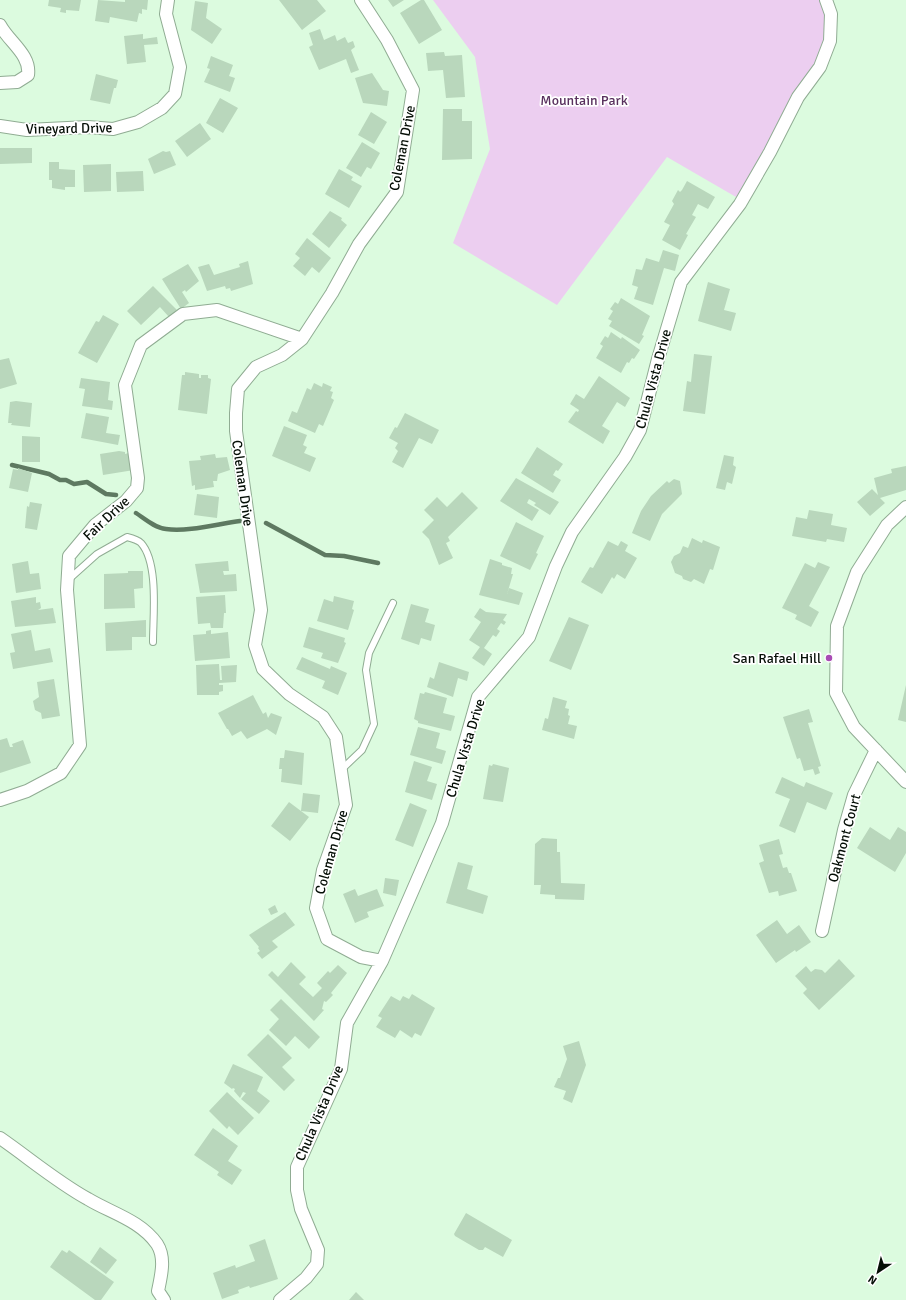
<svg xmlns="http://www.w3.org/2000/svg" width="906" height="1300" viewBox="0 0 906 1300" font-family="Signika,sans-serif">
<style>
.green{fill:#eccef0}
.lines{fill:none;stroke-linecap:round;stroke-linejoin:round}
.stream{stroke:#5e7961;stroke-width:4.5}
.building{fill:#b9d7bc}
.service-casing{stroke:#90ac93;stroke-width:8}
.minor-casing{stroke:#90ac93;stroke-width:14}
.service{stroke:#fff;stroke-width:6}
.minor{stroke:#fff;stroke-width:12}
.poi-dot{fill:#a84bb4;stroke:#fff;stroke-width:1.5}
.labels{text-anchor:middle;stroke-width:3.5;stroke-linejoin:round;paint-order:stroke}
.park-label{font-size:14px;fill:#59305e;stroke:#fff}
.street-label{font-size:14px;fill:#050e06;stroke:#fff}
.poi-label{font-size:14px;fill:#050e06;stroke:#fff;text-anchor:end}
</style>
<rect width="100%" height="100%" fill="#dcfbdf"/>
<path class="green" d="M433,0H829L828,51L768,157L736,197L667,157L557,305L453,243L490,149L475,57Z"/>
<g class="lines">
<path class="stream" d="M12,465L49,474L60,480H66L74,484L87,482L106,494L116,495
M136,513C145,519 155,528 166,529C188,532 217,524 240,521
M266,523L325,555L344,556L378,563"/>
</g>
<path class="building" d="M49,0H81L79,11L66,10V13L60,12L61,8L48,6Z
M98,0L125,2V0H148L147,10L142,9V14L139,13L137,22L110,17L109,23L95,21Z
M279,0H317L326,11L302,30Z
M388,0H404L393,7Z
M421,0H424L442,30L419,44L400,13Z
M195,1L208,3L206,18L222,29L212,44L191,30Z
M320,29L324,40L335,35L337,41L345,37L348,43L353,41L355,47L351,50L359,70L351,73L346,59L319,70L309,47L313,45L309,33Z
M143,34V39L157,37L158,44L144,45L146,62L127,64L124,36Z
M444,52L445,56L462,55L465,97L446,98L443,70L428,71L426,53Z
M211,56L233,65L229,76L235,78L230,92L204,82L210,69L207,68Z
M372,73L383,90L389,91L387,106L363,103L355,78Z
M96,74L118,80L116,88H114L110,104L90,100Z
M220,98L238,108L223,133L206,123Z
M443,109H462V121H472V159L442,160Z
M371,112L387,122L374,144L358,135Z
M200,123L211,139L187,157L175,141Z
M362,142L380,153L371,169L367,167L361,177L346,168Z
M0,148H32V163L0,164Z
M163,151L166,152L170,151L176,165L154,174L148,159Z
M49,162H59V169L75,170V187H65V190L52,188V180H49Z
M111,164V191L84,192L83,165Z
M339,169L353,177L351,180L362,186L349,208L325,194Z
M143,171L144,191L117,192L116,172Z
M687,181L715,197L708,209L698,204L692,215L696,217L686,234L688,235L680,250L662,240L670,225L664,222L674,204L672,201L678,190L680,192L682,190Z
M330,211L342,218L341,220L347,225L329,248L312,234Z
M307,238L331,258L319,273L312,267L305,276L293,266L300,258L295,254Z
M663,250L679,255L675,271L664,268L653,305L634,299L638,287L632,285L636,269L642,270L646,258L659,262Z
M248,261L253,284L231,291L230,288L226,289L225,286L207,291L198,267L209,264L214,275L240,267L239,264Z
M188,264L199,281L186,292L185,290L182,292L189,303L181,309L162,279Z
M708,282L730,289L724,310L736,313L731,331L698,321Z
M153,286L177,310L169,317L160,307L141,325L127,311Z
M621,298L650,316L642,335L644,336L639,344L609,326L612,321L608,319L613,311L610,309L615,302L618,304Z
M103,315L119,324L97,363L78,353L96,321L99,322Z
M611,332L621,339L622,337L640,350L634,359L632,358L629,363L627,362L621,373L596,358L603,346L600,344L605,336L608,338Z
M694,354L712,356L705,414L683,411L687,381L691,382Z
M9,358L17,384L0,389V360Z
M185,372L199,374V378H201V375H208V378L211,379L207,414L178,410L182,375H185Z
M599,376L630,398L625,407L617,402L602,426L610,431L603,444L568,422L576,411L578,412L579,410L570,404L576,394L584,399Z
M81,378L110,382L108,400L113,401L112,410L82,406L85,389L79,388Z
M314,383L322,387L323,383L332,387L330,391L333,392L331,398L334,400L323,426L319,424L315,433L288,421L292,411L297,413L307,388L311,390Z
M16,401L32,403L30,427L11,425L12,423H8L10,402Z
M86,413L109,417L106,433L120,435L118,445L81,438Z
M405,413L439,430L432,444L419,438L403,468L392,462L398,451L395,448L398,443L389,438L395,427L397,428Z
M284,426L307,435L303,445L307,447L304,453L316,458L310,472L272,456Z
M22,436L40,437V462H22Z
M537,447L563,464L558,471L556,470L553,475L561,480L553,493L521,473Z
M119,451L125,452V454L132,452L134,470L103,475L100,454Z
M215,454L216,458L227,457L230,470L218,474L217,481H213L214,487L195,490V485L192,486L189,461L201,460L200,456Z
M724,455L734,457L733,465L736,467L732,484L727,482L725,490L716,488Z
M906,466V490L880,498L885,503L870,516L857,502L872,489L878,495L874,478L892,473L891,469Z
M18,468L32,473L28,492L9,488L13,469L18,470Z
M516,478L559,502L550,515L534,505L536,503L529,499L527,503L539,510L532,521L500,501Z
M674,479L680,481L682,494L662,514L650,541L632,533L641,511L651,496L667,481L669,483Z
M462,492L478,508L448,537L450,541L446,543L453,558L439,565L429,539L422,532L434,520L424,510L437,497L447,507Z
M197,494L219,497L217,518L194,515Z
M30,502L42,504L37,530L25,528L27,506L29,507Z
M809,510L833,514L831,525L847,528L844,542L827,539L826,542L792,536L796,517L807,519Z
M516,522L544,536L536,553L538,554L530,570L500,556Z
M692,538L702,543L703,540L720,547L713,570L710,569L704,584L694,579L691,582L683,579L682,576L675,573L671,562L674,556L680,553L683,546L688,548Z
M608,541L618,546L621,541L628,545L625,551L637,558L625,579L617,574L614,579L612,577L602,594L581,582L590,567L593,568Z
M490,559L502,563V565L512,568L511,574H513L507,594L509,588L523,593L519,605L479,595Z
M28,561L30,574L39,573L41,589L16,593L12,564Z
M228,561L229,571H223L224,575L236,574L237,591L200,593L195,564Z
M818,562L830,567L809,606L819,612L811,627L795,619L797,615L782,608L805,563L815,568Z
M128,571H143V588L134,589L135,608L104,609V574L128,573Z
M225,595L226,613H224L223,628H211L210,623L198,624L196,597Z
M334,596L354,601L352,609L354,610L348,630L317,621L324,599L333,602Z
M36,597V603L40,602L41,608L38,610L53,608L56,623L15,627L11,601Z
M411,604L429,609L425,622L435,625L431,641L421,638L419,645L401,639Z
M480,608L486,612L507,614L503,620L506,622L504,625L501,623L497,629L500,631L496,637L493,635L484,648L492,654L484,666L472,658L480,647L469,640L481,622L474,617Z
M569,617L589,625L571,670L549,661Z
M146,620V637H132V650L106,651L105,623Z
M309,627L345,638L344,642L346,643L338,663L321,658L323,653L303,647Z
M31,630L35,651L50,648L53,662L13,669L10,653L15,652L11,634Z
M211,630V634L228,632L230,658L195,661L193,635L206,634V631Z
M302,657L330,669L331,666L347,673L338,695L322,688L325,681L296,669Z
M439,662L469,672L467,681L458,678L453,697L427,687L430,677L434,679Z
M219,664L220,680H222L221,666L237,665L236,682L219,683V685H223V691L219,692V695H197L196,665Z
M54,679L60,716L42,719L41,713L35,710L33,701L39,697L37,682Z
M906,685V722L898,720Z
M425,692L447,698L443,713L455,716L451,731L418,723V721L414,719L420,693L424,694Z
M253,695L263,714L266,712L268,718L271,713L282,717L276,735L267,729L247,739L241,731L232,736L228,729H227L218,713Z
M553,697L567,701L565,708L569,709L568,715L570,716L568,724L577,726L574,739L542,730L545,718L548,719Z
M809,709L813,722L808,723L821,766L818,767L820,773L815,775L813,769L804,771L800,758L797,759L783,717Z
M418,727L440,733L436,748L446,751L442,764L410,755Z
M7,738L10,747H13L12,744L23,740L31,763L0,773V740Z
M285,750L304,753L302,785L281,782L282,769H279L280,758H284Z
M414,761L432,767L427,781L437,784L432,800L405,792Z
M493,764L509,768L503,802L483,799L489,765L492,766Z
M782,777L804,787L806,782L833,793L826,810L807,802L795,833L779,826L790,799L775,793Z
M303,793L320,795L318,813L301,811Z
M289,802L309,817L290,841L271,826Z
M410,803L427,810L413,847L395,840Z
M870,827L890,840L898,827L906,832V853L895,872L857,848Z
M542,838L557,839V852H560L561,883L585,884L584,900L555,899V895L540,894L541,885H534L535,844Z
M779,839L783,854L779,855L783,868L787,867L789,873H791L797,891L779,896L778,891L769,893L759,863L764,861L759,845Z
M458,862L473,866L467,889L488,896L483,914L446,903Z
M385,878L399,880L396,896L383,893Z
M355,889L358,896L377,889L384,906L367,912L369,917L355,923L343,894Z
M275,905L278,912L271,915L268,909Z
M285,912L295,925L272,941L278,947L262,959L257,953L260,951L258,948L259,947L249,935Z
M777,920L787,934L799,925L811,942L796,952L795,950L776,963L756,935Z
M839,959L855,976L819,1010L803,993L807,989L795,976L806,966L811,972L815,969L822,970L825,973Z
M291,962L306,977L299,984L313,997L322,988L317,983L328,971L330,973L338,965L347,973L331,993L333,995L326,1002L324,1001L322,1009L324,1010L314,1021L268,975L272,971L278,977Z
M412,994L435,1008L421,1036L415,1033L412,1038L400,1030L395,1038L376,1027L382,1018L378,1016L391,996L400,1001L403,996L409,999Z
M281,999L320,1037L309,1049L295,1036L286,1046L269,1030L279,1019L270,1010Z
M268,1034L292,1058L282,1067L295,1080L284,1091L247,1055Z
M579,1041L586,1065L572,1103L563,1099L566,1091L554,1087L558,1078H560L567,1059L563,1046Z
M233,1064L263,1077L257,1091L270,1101L259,1114L241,1099L246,1093L243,1092L240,1098L234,1091L235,1089L233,1088L232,1089L224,1083Z
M227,1092L254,1118L238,1135L229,1126L227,1129L209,1111Z
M213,1128L238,1146L228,1161L242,1170L232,1185L217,1175L219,1172L194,1155Z
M466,1213L512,1240L503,1257L485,1247L483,1250H479L455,1236L454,1234Z
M265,1239L278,1279L250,1288L249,1286L238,1290L239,1293L222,1299L213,1273L235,1265L236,1268L255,1261L249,1245Z
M100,1247L117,1260L106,1274L90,1262Z
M62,1250L67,1253L69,1250L114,1282L101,1300H95L50,1267Z
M356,1292L364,1300H349Z"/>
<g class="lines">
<g class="service-casing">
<path id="service" d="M68,580L97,554L127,537C131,538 138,540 141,543C159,563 153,617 153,642
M341,770L362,750L374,724L366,670L369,653L393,603"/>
</g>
<g class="minor-casing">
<path id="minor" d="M361,0L387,40L413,90L397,192L359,244L332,293L302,339L282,355L256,367L238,389L236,413V431L261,610L255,645L263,669L289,694L323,717L336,737L346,805L323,870L316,908L327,939L361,957L382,961
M0,25C9,42 31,55 28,75L17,82L0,83
M0,126L27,130L88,127L113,129L138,122L162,108L175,94L180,67L166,14L168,0
M906,507L887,525L857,572L837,626L836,693L854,727L906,782
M0,800L27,791L61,773L80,745L67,590L69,556L95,525L126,501L137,488L138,478L125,385L141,345L183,314L217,310L302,339
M822,931L844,830L854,795L876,750
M0,1138C29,1158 57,1182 88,1199C111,1213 140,1220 157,1244C166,1258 161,1276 158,1291L164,1300
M280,1300L306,1278L317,1264L318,1250L301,1209L297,1190V1167L341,1069L347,1023L382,961L442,823L478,697L529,637L556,566L572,532L625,457L640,430L658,359L681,282L740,204L770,152L798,97L820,67L830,41L831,14L826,0"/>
</g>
<use href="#service" class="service"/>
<use href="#minor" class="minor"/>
</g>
<circle class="poi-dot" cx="829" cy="658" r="4"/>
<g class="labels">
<g class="park-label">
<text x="584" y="105">Mountain Park</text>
</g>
<g class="street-label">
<text transform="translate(69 128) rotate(-1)" y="5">Vineyard Drive</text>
<text transform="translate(402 148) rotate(-79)" y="5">Coleman Drive</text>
<text transform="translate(653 379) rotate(-75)" y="5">Chula Vista Drive</text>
<text transform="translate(243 483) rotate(82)" y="5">Coleman Drive</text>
<text transform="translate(106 518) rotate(-43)" y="5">Fair Drive</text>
<text transform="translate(465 748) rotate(-73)" y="5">Chula Vista Drive</text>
<text transform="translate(844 838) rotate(-75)" y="5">Oakmont Court</text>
<text transform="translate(331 852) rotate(-74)" y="5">Coleman Drive</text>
<text transform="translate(319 1113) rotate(-67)" y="5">Chula Vista Drive</text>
</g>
<g class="poi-label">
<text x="821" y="663">San Rafael Hill</text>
</g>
</g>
<g transform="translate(878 1272) rotate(215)" stroke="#ffffff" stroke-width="3" paint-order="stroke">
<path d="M0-3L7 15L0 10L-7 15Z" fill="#050e06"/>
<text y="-6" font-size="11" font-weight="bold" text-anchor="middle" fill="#050e06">N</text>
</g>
</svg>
